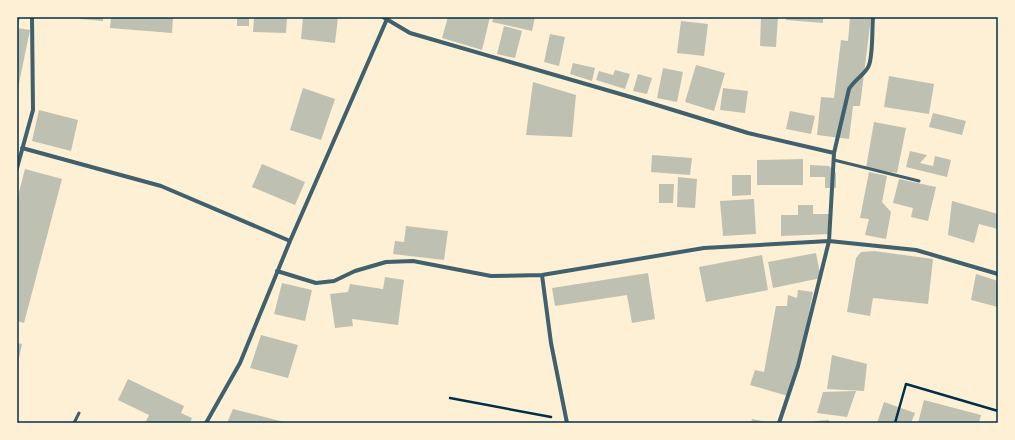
<svg xmlns="http://www.w3.org/2000/svg" width="1015" height="440" viewBox="0 0 1015 440" font-family="'Varela Round',sans-serif">
<style>
.building{fill:#bec0b2}
.lines{fill:none;stroke-linecap:round;stroke-linejoin:round}
.path{stroke:#003049;stroke-width:2.5}
.service{stroke:#3f606c;stroke-width:3}
.minor{stroke:#3f606c;stroke-width:4}
.neatline{fill:none;stroke:#003049;stroke-width:1.5}
</style>
<rect width="100%" height="100%" fill="#fdf0d5"/>
<path class="building" d="M17,17H20L18,28L30,30L18,88Z
M80,17H103V21L80,19Z
M111,17H173L172,33L110,28Z
M237,17H249V26H237Z
M254,17H287L286,33L253,32Z
M303,17H338L335,43L301,39Z
M448,17H490L482,50L442,38Z
M494,17H535L532,31L492,22Z
M761,17H778L776,47L760,46Z
M786,17H823V23L786,20Z
M850,17H871L860,106H853L849,139L817,135L821,97L834,98L841,40L848,41Z
M681,21L708,24L704,56L677,53Z
M504,26L522,31L515,58L497,54Z
M550,34L565,37L559,66L544,62Z
M573,63L595,68L592,81L570,74Z
M696,65L725,73L714,111L685,102Z
M663,68L683,72L677,102L657,98Z
M615,70L630,74L625,89L596,80L599,71L613,75Z
M638,74L652,78L647,94L633,91Z
M889,76L934,84L929,114L884,107Z
M533,82L576,95L572,137L526,135Z
M303,88L335,99L321,140L290,130Z
M723,88L748,91L745,113L720,110Z
M39,110L78,120L71,151L32,141Z
M790,111L815,116L811,134L786,129Z
M933,113L966,121L962,135L929,127Z
M874,122L906,128L897,173L866,168Z
M910,151L927,155L920,163L933,166L935,156L951,160L947,177L906,167Z
M652,155L692,158L690,175L651,172Z
M803,159V185H757V160Z
M262,164L305,182L295,205L252,187Z
M810,165L829,166L836,173V188H825V177H810Z
M25,169L62,179L24,323L17,321V200Z
M869,172L887,176L882,202L891,212L886,239L865,235L869,219L860,218Z
M732,175H751V195L732,196Z
M678,177L697,179L695,208L677,207Z
M899,179L936,187L928,221L911,217L913,208L893,203Z
M659,184H674L673,203H659Z
M754,199L756,234L723,236L720,201Z
M952,201L998,214V229L979,224L974,243L948,235Z
M798,205H813V214H831V234L781,236V215H798Z
M406,226L448,231L444,260L393,254L395,241L404,242Z
M874,251L933,259L928,304L873,298L870,316L847,312L856,258L861,252Z
M816,253L821,278L773,288L768,262Z
M762,255L768,290L706,302L699,267Z
M648,273L655,319L632,323L627,295L555,306L552,288Z
M976,274L998,281V307L971,300Z
M385,277L404,280L398,325L352,319L353,326L335,328L330,294L348,292L350,284L383,289Z
M282,283L312,290L305,321L274,314Z
M798,290L813,292L805,333L788,396L750,385L755,370L764,372L776,306H787L788,295L797,298Z
M261,335L298,345L288,378L250,368Z
M17,343L22,344L18,363H17Z
M832,355L867,364L864,391L827,389Z
M128,379L184,406L181,413L192,418L190,423H145L149,415L118,400Z
M856,391L847,417L817,413L823,392Z
M924,400L981,415L979,423H918Z
M884,402L915,413L911,423H877Z
M233,409L284,422L227,423Z
M752,419L766,422V423H751Z
M829,420L828,423H814L815,421Z"/>
<g class="lines">
<path class="path" d="M450,398L551,417
M895,423L906,384L998,411"/>
<path class="service" d="M834,160L919,181
M74,423L79,413"/>
<path class="minor" d="M383,17L410,33L634,98L748,133L834,153
M22,148L161,186L290,241
M17,168L33,110L32,17
M277,271L316,283L334,281L355,271L386,262L413,261L491,276L542,275L704,248L829,241L916,250L998,274
M542,275L551,343L567,423
M206,423L240,363L290,241L387,19
M779,423L798,366L829,241L834,153L849,89C854,80 867,73 869,65C873,55 872,29 873,17"/>
</g>
<rect width="1015" height="440" fill="none" stroke="#fdf0d5" stroke-width="36"/>
<rect x="18" y="18" width="979" height="404" class="neatline"/>
</svg>
